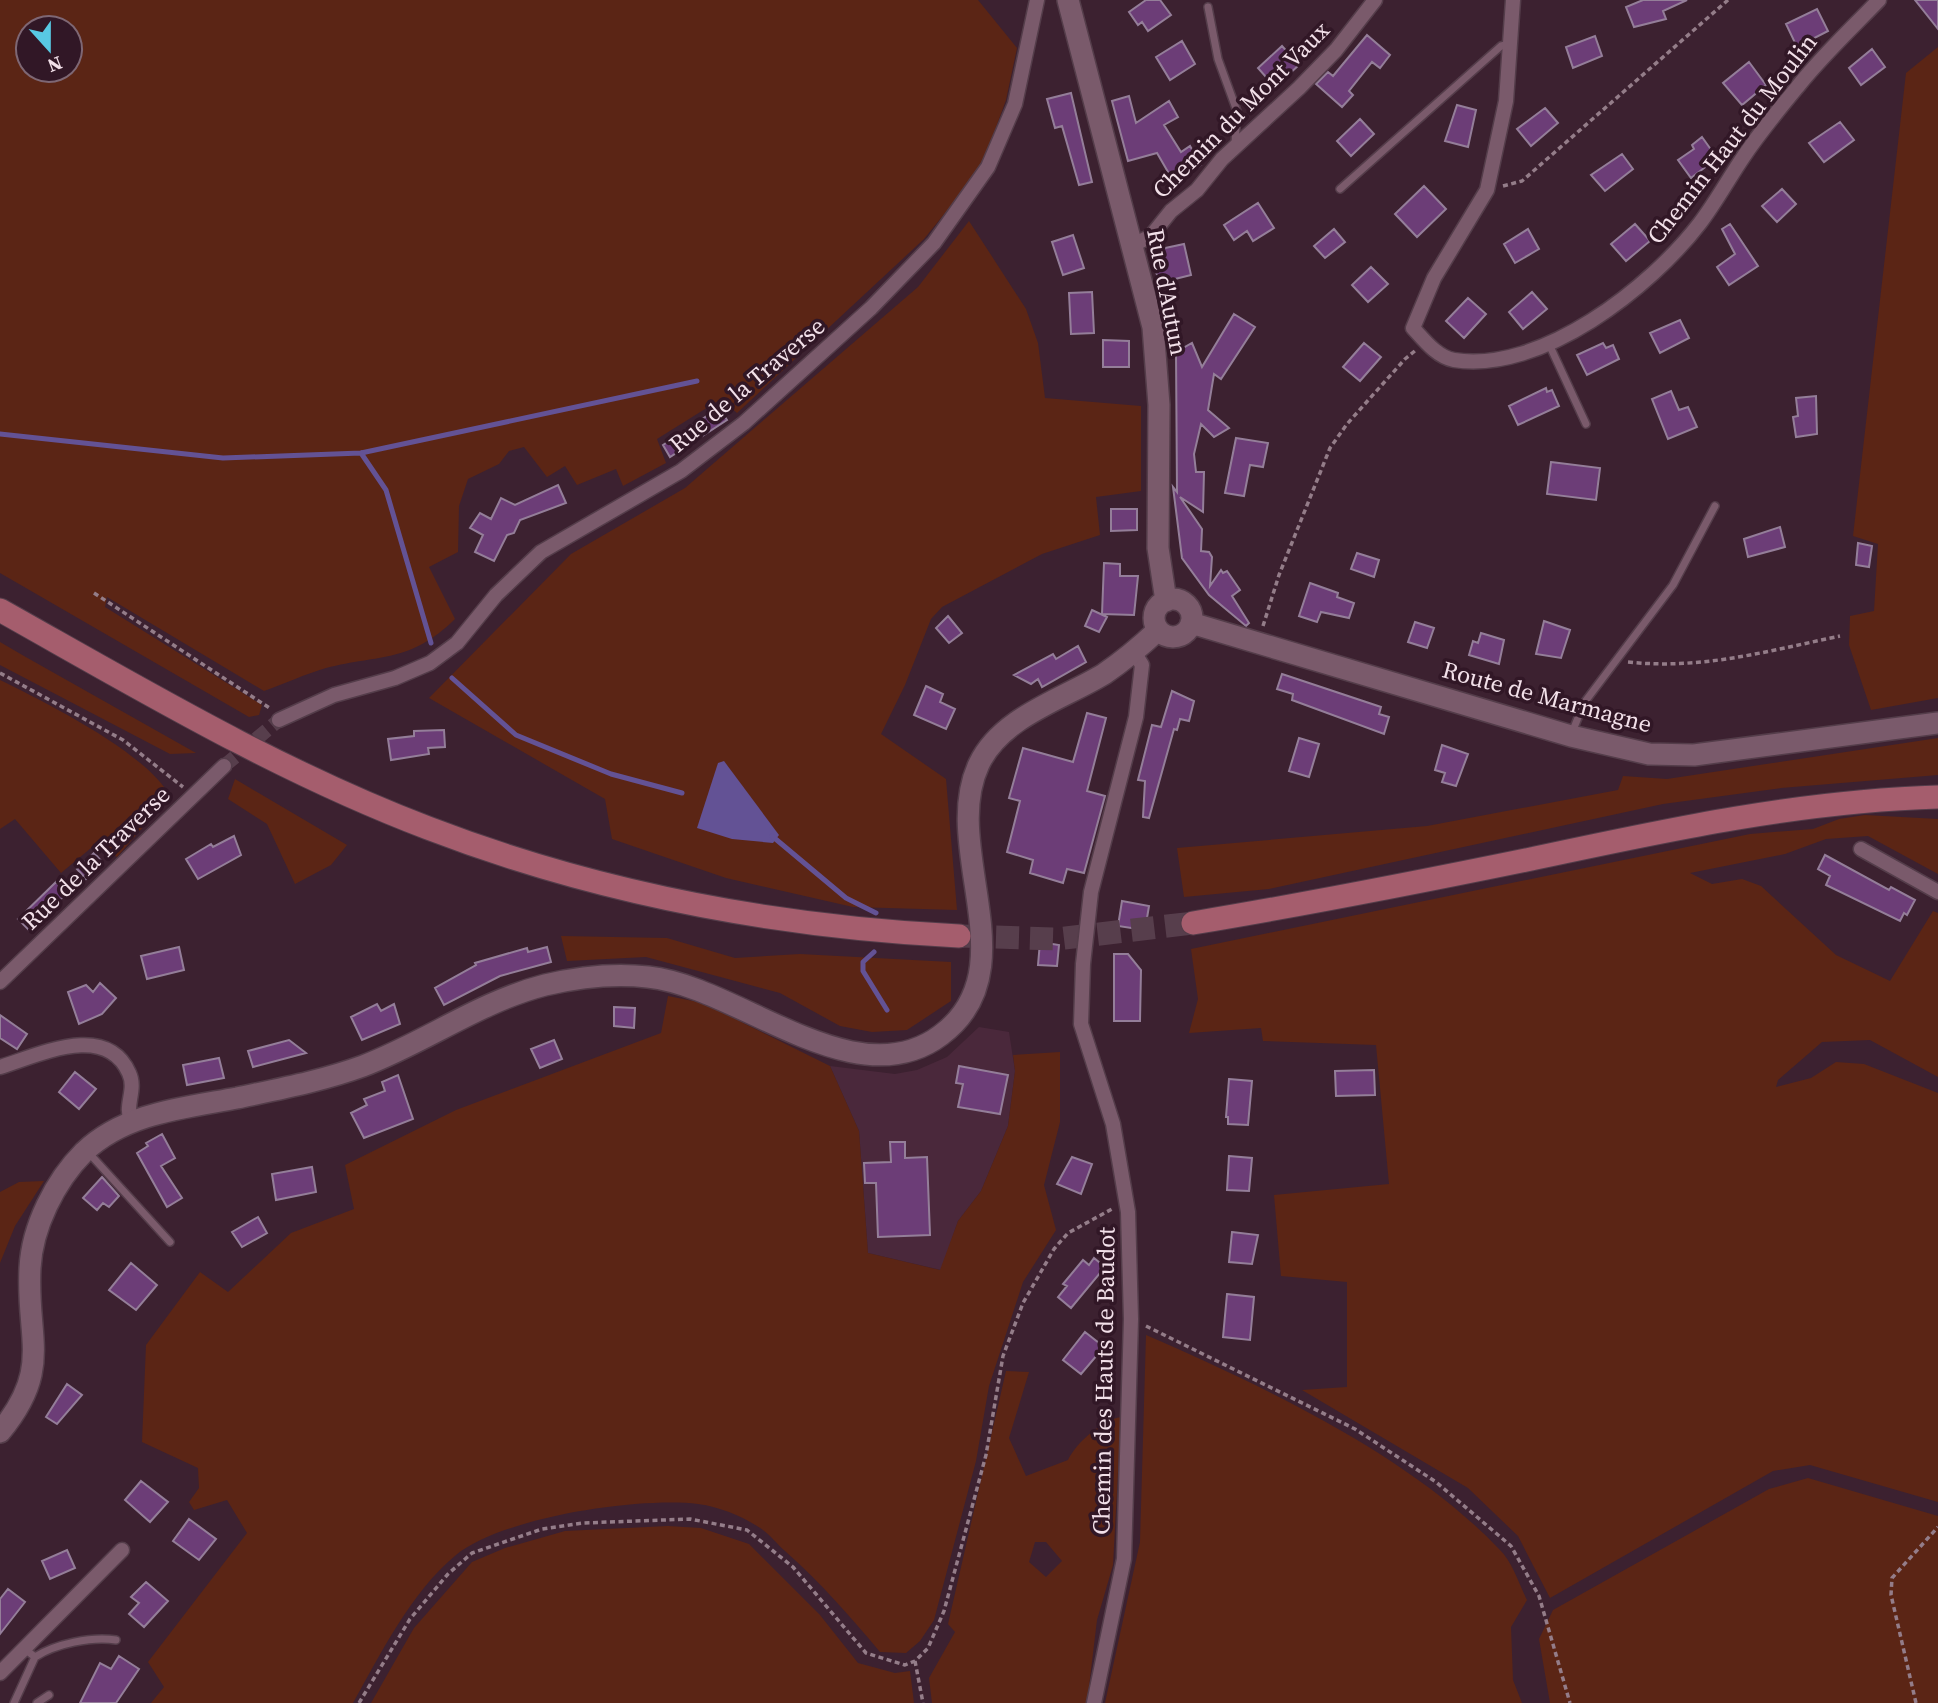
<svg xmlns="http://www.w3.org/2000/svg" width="1938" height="1703" viewBox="0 0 1938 1703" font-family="'Source Serif 4',serif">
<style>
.built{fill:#4a283b}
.green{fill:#5b2515;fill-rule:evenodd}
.water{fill:#635295}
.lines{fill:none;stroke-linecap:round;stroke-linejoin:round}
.stream{stroke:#635295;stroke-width:5}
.building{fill:#6c3d77;stroke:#947e99;stroke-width:2}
.minor-tunnel{stroke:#573e4c;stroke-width:14;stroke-dasharray:14 7;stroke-linecap:butt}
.primary-tunnel{stroke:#573e4c;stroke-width:23;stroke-dasharray:23 11;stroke-linecap:butt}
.service-casing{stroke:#543d4a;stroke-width:10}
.minor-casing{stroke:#543d4a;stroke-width:17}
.secondary-casing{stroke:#543d4a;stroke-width:24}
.primary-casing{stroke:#543d4a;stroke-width:25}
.path{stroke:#947d89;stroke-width:3.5;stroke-dasharray:5 3.5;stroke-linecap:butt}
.service{stroke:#7a5a6b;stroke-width:7}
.minor{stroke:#7a5a6b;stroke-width:14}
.secondary{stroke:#7a5a6b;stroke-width:21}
.primary{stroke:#a55d6d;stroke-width:23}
.labels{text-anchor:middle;stroke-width:7;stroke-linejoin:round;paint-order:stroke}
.street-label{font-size:24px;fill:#f2e0e9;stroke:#311726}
</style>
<rect width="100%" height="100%" fill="#3c2130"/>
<path class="built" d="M979,1027L1009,1032L1015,1071L1008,1126L981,1191L958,1221L941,1270L868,1253L859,1131L830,1066L895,1074L917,1070L947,1057Z"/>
<path class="green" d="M0,0H978L1017,48L1006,100L984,160L966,187L924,239L737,413L721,399L657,439L666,463L623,486L616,469L577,485L565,466L547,477L524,447L509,451L499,464L468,479L459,506L458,552L429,567L455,619C410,663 381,654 326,668C305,674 284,684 264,691L107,597L105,607L262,705L259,715L249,717L0,573ZM28,28H70V70H28Z
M1938,47V698L1871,710L1849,645L1850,616L1874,611L1878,544L1853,536L1906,73Z
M969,221L1026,309L1038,343L1045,398L1141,406V491L1096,497L1100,535L1042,554L942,607L931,619L905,685L881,734L946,779L957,910L853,907L726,878L612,839L605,799L429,698L571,554L685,488L918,287Z
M0,642L24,656L196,753L170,754L0,665Z
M0,680C45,702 147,753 170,796L117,857L97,843L61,873L15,819L0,829Z
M1938,738V775L1781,788L1663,804L1269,889L1184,897L1177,848L1427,826L1618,790L1623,776L1667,779Z
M235,779L347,845L331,865L295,884L267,824L228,799Z
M1865,815L1938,819V874L1868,836L1826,839L1785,854L1690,873L1712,884L1742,879L1761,886L1836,955L1890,981L1933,911L1938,913V1077L1870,1040L1822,1042L1778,1080L1776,1087L1811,1078L1836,1062L1864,1064L1938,1093V1502L1810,1465L1773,1471L1550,1598L1518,1536L1468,1488L1302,1390L1347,1387V1282L1281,1276L1274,1195L1389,1184L1376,1045L1263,1041L1261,1028L1189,1033L1198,999L1191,949L1750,834L1813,829L1839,819Z
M561,936L667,938L735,958L800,954L951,962V1001L907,1030L872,1032L840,1026L780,993L646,957L567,961Z
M668,996L703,1003L830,1066L859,1131L868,1253L940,1270L958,1221L981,1191L1008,1126L1015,1071L1013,1055L1060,1052V1122L1044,1185L1056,1230L1023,1282L989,1386L976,1461L934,1620L920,1641L906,1653L880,1652C850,1616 820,1582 785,1551C776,1543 768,1532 757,1526C739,1515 720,1507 698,1504C638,1497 503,1517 456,1555C411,1592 381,1653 353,1703H151L164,1687L148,1662L247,1533L227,1500L194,1510L189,1502L199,1488L198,1468L142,1442L146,1345L200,1272L228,1292L291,1233L354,1209L345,1165L456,1110L661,1033Z
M44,1181L15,1226L0,1263V1192L19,1182Z
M1146,1335C1263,1386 1410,1455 1499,1549C1512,1561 1519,1584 1527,1600L1511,1627L1513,1680L1522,1703H1105L1140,1542Z
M1006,1371L1029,1372L1009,1438L1026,1476L1068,1460C1076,1443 1102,1420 1121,1417L1113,1565L1097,1620L1087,1703H932L929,1678L955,1632L948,1624ZM1035,1542H1046L1062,1561L1046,1577L1029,1562Z
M1808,1478L1938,1516V1703H1550L1539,1639L1553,1610L1769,1489Z
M668,1526L701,1528L749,1544L820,1615L858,1663L895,1673L910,1671L914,1703H371L414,1628L472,1562L505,1548L565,1531Z"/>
<path class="water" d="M724,761L779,835L773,843L732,839L697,828L718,763Z"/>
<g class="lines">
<path class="stream" d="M0,434L223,458L361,453L697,381
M361,453L386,490L431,643
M452,678L516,735L611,774L682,793
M772,836L846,898L876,913
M874,952L863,962V971L887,1010"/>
</g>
<path class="building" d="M1146,0H1160L1171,15L1148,31L1142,22L1138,25L1129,12Z
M1643,0H1687L1663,11L1666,19L1634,27L1626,7Z
M1915,0H1938V29Z
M1817,9L1828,31L1797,47L1786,24Z
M1367,35L1390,55L1380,68L1372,62L1349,91L1353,95L1342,107L1316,84L1328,72L1333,76Z
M1595,36L1602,56L1573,68L1566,47Z
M1182,41L1195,64L1170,80L1156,57Z
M1282,46L1299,65L1275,87L1258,68Z
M1872,49L1885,67L1861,85L1849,68Z
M1749,62L1766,85L1742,105L1723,83Z
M1071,93L1092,182L1079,185L1062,126L1055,128L1047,99Z
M1129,96L1136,123L1169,101L1178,117L1164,125L1181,152L1190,146L1201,165L1175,184L1157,153L1128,161L1112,101Z
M1457,105L1476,110L1468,147L1445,141Z
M1545,108L1558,123L1531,146L1517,129Z
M1360,119L1374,134L1351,156L1337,141Z
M1840,122L1854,140L1824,162L1809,143Z
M1702,137L1717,158L1691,178L1678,160L1694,149L1692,145Z
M1622,154L1633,169L1605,191L1591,175Z
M1424,186L1446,209L1417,237L1395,214Z
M1782,189L1796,204L1777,222L1762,206Z
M1258,203L1274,228L1253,241L1247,231L1234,240L1224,225Z
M1635,224L1650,241L1626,261L1611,244Z
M1730,224L1758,266L1729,285L1717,267L1735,254L1722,229Z
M1334,229L1345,242L1325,258L1314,246Z
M1528,229L1539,249L1515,263L1504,244Z
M1073,235L1084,268L1063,275L1052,242Z
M1184,244L1191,275L1159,283L1151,251Z
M1371,267L1388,284L1368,302L1352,285Z
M1092,292L1094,333L1071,334L1069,293Z
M1532,292L1547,309L1523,329L1509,312Z
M1468,298L1486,314L1464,338L1446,321Z
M1234,314L1255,327L1221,379L1214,374L1208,410L1229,428L1214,437L1201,424L1194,454L1196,472H1204L1203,512L1180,497L1202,529L1201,551L1209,552L1212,557L1210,586L1221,570L1223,573L1227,571L1240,590L1232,596L1249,623L1246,626L1209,595L1182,558L1173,487L1177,492L1176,352L1192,343L1202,367Z
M1680,320L1689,338L1660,353L1650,333Z
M1103,340L1129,341V367H1103Z
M1364,343L1381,357L1360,381L1343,367Z
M1603,343L1606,348L1613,345L1619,359L1587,375L1577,355Z
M1546,388L1547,392L1552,390L1559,406L1518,425L1509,406Z
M1671,391L1679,410L1688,407L1697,427L1668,439L1652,399Z
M1816,396L1817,434L1796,437L1793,417L1798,416L1796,398Z
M719,408L727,420L670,457L663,445Z
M1236,438L1268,443L1263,467L1250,465L1244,496L1225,493Z
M1551,462L1600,468L1596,500L1547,494Z
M558,485L566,503L520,520L514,533L507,535L494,561L475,552L483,535L470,528L480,513L491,519L501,498L515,505Z
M1111,509H1137V530L1111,531Z
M1780,527L1785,547L1748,557L1744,539Z
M1858,543L1872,546L1869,567L1856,565Z
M1357,553L1379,560L1374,577L1351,569Z
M1104,563L1120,564V576H1138L1134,615L1102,614Z
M1310,583L1338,593L1337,597L1354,603L1349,618L1321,612L1317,622L1299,616Z
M1092,610L1107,617L1099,632L1085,626Z
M948,616L962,633L949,643L936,628Z
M1544,621L1570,630L1561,658L1536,654Z
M1415,622L1434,628L1427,648L1408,642Z
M1481,633L1504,640L1499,664L1469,655L1473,641L1478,643Z
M1078,646L1086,662L1042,687L1038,679L1031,684L1014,675L1053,654L1056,659Z
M1282,674L1381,707L1379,714L1389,717L1384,734L1292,700L1293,694L1277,689Z
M926,686L943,694L940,702L955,709L946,729L914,715Z
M1172,691L1194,701L1189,721L1180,719L1177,730L1174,729L1149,818L1143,817L1145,781L1138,780L1152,725L1161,727Z
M1087,713L1106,718L1087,791L1105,796L1084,873L1067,869L1063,883L1030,873L1033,860L1007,852L1020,801L1009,798L1023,748L1073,762Z
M444,730L445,747L428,748L429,754L391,760L388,739L414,736V731Z
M1299,738L1319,744L1309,777L1289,771Z
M1442,745L1468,754L1456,786L1442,782L1445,773L1435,770Z
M234,836L241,855L198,879L186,859L211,844L213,847Z
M94,853L103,863L86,879L77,869Z
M1825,855L1889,890L1891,887L1915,900L1907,915L1904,913L1900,921L1826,885L1830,876L1818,869Z
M56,882L67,893L29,930L18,919Z
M1122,901L1149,906L1145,930L1118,926Z
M1040,942L1059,945L1057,966L1038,965Z
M179,947L184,970L147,979L141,956Z
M547,947L551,962L500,976L444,1005L435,988L476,965L475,963L527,948L528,952Z
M1114,954H1128L1141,970L1140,1021H1114Z
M100,983L116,998L102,1014L79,1024L68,992L86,985L93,992Z
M377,1004L381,1011L394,1004L400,1024L362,1040L351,1017Z
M614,1007L635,1008L634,1028L614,1026Z
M0,1015L27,1034L17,1049L0,1038Z
M289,1040L306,1053L253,1067L248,1051Z
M554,1040L562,1059L540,1068L531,1049Z
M219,1058L224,1078L187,1085L183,1065Z
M959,1066L1008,1075L1000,1114L958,1107L963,1084L956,1083Z
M1374,1070L1375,1095L1336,1096L1335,1071Z
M75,1072L96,1089L79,1109L59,1092Z
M398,1075L413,1119L364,1138L351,1113L367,1105L364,1099L385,1091L382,1082Z
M1229,1079L1252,1081L1248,1125L1228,1124V1117H1226Z
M162,1134L175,1158L161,1166L182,1198L167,1207L137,1153L148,1146L146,1143Z
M890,1142H905V1158L927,1157L930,1235L878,1237L876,1183H865L864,1163L891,1162Z
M1229,1156L1252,1158L1249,1191L1227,1190Z
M1072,1157L1092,1164L1081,1194L1057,1184Z
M312,1167L316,1192L276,1200L272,1174Z
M102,1177L119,1196L109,1207L103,1203L97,1210L83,1198Z
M258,1217L267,1233L242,1247L232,1232Z
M1232,1232L1258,1235L1252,1264L1229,1262Z
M1094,1258L1105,1267L1071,1308L1058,1297L1067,1286L1063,1284L1083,1260L1089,1265Z
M131,1263L157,1285L136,1310L109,1290Z
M1227,1294L1254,1297L1250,1340L1223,1337Z
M1085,1332L1104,1347L1081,1374L1063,1360Z
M67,1384L82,1395L57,1424L46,1417Z
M141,1481L168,1502L150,1522L125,1500Z
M189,1519L216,1539L199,1560L173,1541Z
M67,1550L75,1568L50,1579L42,1561Z
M146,1582L168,1601L144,1627L129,1614L139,1603L131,1597Z
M8,1589L25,1602L0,1634V1599Z
M119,1656L139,1669L116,1703H80L100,1663L111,1669Z"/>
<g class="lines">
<path class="minor-tunnel" d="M224,766L279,720"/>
<path class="primary-tunnel" d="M962,936L1057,939L1193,923"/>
<g class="service-casing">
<path id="service" d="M1208,7L1218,59L1237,111L1235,145
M1340,189L1501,46L1510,44
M1548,342L1586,424
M1571,735L1584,703L1673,585L1715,506
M88,1152L170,1242
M35,1657C55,1644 92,1636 116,1640
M14,1703L35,1657L26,1650
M37,1703L49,1695"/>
</g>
<g class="minor-casing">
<path id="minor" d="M1513,0L1506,101L1487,190L1434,278L1413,328C1424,340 1437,357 1454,360C1541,374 1651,287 1700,223C1716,202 1729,178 1744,156C1760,132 1780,108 1799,85C1823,55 1852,28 1879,0
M1133,245L1151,236L1171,211L1197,190L1222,159L1299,88L1336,50L1375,0
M279,720L334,695L395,678L430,663L457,643L496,595L541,552L681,471L744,423L871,308L934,243L988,167L1015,104L1037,0
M1861,849L1938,892
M0,982L224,766
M0,1067C37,1056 106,1021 129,1073C137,1090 124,1105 131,1121
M0,1673L122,1550
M1094,1703L1124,1559L1131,1319L1128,1212L1113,1124L1081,1024L1083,964L1091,892L1136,717L1142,665L1134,652"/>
</g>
<g class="secondary-casing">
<path id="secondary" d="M1068,0L1153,327L1159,405L1158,548L1166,601
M1154 618a19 19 0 1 1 38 0a19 19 0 1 1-38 0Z
M1191,623L1571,736L1649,754L1694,755L1938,723
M0,1432C53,1368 26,1339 30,1268C32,1227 55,1181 84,1152C125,1113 183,1108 237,1098C279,1089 322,1081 363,1066C426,1042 479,1002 545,985C579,977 613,973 648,977C738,986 855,1100 941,1035C1030,969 939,848 979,764C1001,717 1063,699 1104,674C1123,661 1141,646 1158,630"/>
</g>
<g class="primary-casing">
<path id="primary" d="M0,610C139,688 278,771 428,828C597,893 779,927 959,936
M1193,923C1307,904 1419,882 1531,859C1666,830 1800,801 1938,797"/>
</g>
<path class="path" d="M1503,186L1522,181L1728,0
M94,593L271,709
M1263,626L1279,575L1330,448L1347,424L1405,359L1416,350
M1628,662C1702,670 1768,651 1840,636
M0,673L123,740L183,787
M1146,1326L1355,1429L1436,1482L1511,1546L1539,1596L1570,1703
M915,1661L923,1703
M359,1703L410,1619L448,1574L472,1553L542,1529L583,1523L690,1519L747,1530L793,1567L866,1653L905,1665L915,1661L928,1648L944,1611L986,1455L1003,1356L1023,1303L1054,1249L1068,1233L1112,1209
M1916,1703L1891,1595L1892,1578L1938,1527"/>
<use href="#service" class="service"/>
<use href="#minor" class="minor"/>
<use href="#secondary" class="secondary"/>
<use href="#primary" class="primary"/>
</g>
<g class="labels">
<g class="street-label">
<text transform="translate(1241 110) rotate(-45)" y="8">Chemin du Mont Vaux</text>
<text transform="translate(1732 139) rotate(-52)" y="8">Chemin Haut du Moulin</text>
<text transform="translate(1167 292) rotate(79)" y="8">Rue d'Autun</text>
<text transform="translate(747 385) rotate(-40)" y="8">Rue de la Traverse</text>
<text transform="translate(1547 697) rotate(15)" y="8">Route de Marmagne</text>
<text transform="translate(96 858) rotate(-44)" y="8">Rue de la Traverse</text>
<text transform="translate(1104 1381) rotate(-89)" y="8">Chemin des Hauts de Baudot</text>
</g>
</g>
<g transform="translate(49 49) rotate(159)"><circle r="33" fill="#311726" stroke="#7e6774" stroke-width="2"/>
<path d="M0-5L12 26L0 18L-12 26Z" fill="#58c9e3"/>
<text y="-10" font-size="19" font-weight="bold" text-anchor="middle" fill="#f2e0e9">N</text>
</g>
</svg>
